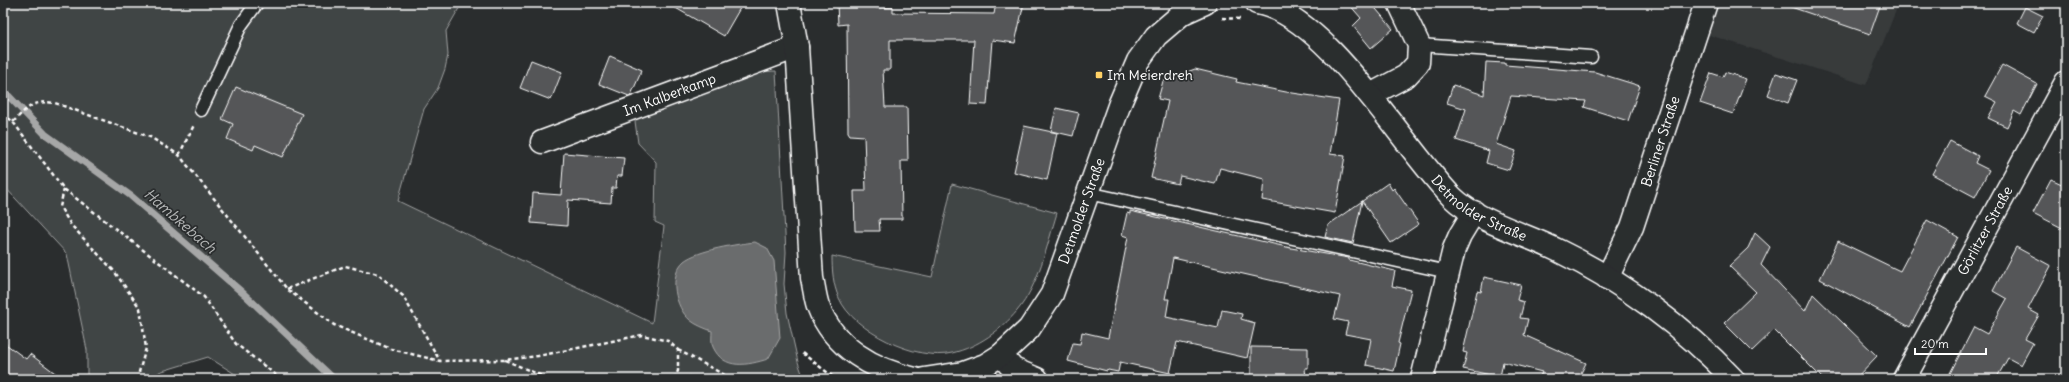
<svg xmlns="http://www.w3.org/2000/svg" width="2069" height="382" viewBox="0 0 2069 382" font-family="Delius,sans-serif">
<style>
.built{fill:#373a3b}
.green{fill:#414445;stroke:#a0a2a2}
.water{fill:#6a6c6d;stroke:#a6a7a7}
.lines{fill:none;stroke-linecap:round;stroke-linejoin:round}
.stream{stroke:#a6a7a7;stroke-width:7}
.building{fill:#555758;stroke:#fff}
.service-casing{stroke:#fff;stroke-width:15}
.minor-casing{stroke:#fff;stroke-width:25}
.secondary-casing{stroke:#fff;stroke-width:25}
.path{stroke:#fff;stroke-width:2.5;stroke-dasharray:4 3;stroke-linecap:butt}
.service{stroke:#2a2d2e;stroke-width:12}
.minor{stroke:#2a2d2e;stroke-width:22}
.secondary{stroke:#2a2d2e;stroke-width:22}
.poi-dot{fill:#ffd166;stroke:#2a2d2e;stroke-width:1.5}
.labels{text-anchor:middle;stroke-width:3.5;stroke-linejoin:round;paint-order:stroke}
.poi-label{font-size:14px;fill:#fff;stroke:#2a2d2e;text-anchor:start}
.street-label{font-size:14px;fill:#fff;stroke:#2a2d2e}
.water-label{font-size:15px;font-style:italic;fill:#b4b6b6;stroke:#2a2d2e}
</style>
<rect width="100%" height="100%" fill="#2a2d2e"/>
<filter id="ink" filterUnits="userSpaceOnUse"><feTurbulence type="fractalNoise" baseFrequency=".025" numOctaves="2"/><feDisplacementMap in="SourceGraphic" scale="8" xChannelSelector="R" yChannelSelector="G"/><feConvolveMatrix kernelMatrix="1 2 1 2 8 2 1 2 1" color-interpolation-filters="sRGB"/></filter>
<g filter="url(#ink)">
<path class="built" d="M1716,3H1899L1866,85L1706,34Z"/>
<path class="green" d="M3,3H462L446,31L448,55L445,69L438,88L424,109L398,201L652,323L664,226L655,222L656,162L638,143L634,114L755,72L776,71L786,252L784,284L787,313L798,362L804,379H702L689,376V379H243L208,357L159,372L154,379H87V350L67,254L3,185Z
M952,184L1057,213C1047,245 1039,285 1017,311C1001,330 978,347 952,353C917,362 853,331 839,298C833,285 832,270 832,256L932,277Z"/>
<path class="water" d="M755,242L767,248L774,261L780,338L768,359C748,365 724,371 713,347C711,343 712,335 712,331C704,328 696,325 690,320C675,308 668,275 684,261C698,250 738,244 755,242Z"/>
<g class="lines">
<path class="stream" d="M3,90L45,134L131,196L244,294L334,379"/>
</g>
<path class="building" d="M667,3H743L724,36Z
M837,3H876V8L893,7V13L994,14L996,3H1024L1015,43L992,40L987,105L970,104L974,40H890V70H883L885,107H907L908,161H901L902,219H879L880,231H855L854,191H866L864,136L850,135L848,132L847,24L838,25Z
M1348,3H1371L1393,29L1371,48L1353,26L1361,18Z
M1789,3H1881L1870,34L1788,6Z
M2025,7L2043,16L2034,32L2017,23Z
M610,56L642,70L631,95L629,96L599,84Z
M531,60L562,72L551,100L520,88Z
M1486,62L1505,63V65L1595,72L1640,86L1628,121L1584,107L1586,101L1511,96L1496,144L1516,151L1509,170L1486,163L1489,151L1456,140L1466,109L1447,103L1453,85L1484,95Z
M2002,65L2037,84L2021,115L2014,111L2007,127L1988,118L1997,102L1985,96Z
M1195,69L1237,79L1236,82L1286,92L1339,100L1330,154L1345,156L1335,213L1262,200L1264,179L1220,168L1215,184L1180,176L1178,184L1151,178L1168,101L1158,99L1163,81Z
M1725,72L1746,79L1733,114L1700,103L1711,73L1723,77Z
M1776,73L1797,80L1788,103L1768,95Z
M236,87L302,114L283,157L255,145L253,150L227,139L233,124L222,119Z
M1056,108L1079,113L1073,136L1051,131Z
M1024,126L1057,133L1047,180L1014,172Z
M1950,141L1978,156L1975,163L1989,170L1975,197L1932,174Z
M564,153L624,158L622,176H617L616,188H612L611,203L568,200L567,226L531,223L533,193L561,195Z
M2051,179L2066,186V230L2033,213Z
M1388,183L1392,190L1394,188L1419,224L1391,243L1362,201L1353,243L1325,237L1328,225Z
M1130,211L1291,248L1349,258V260L1395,271L1392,286L1411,290L1398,343L1400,344L1394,371L1366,365L1371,339L1345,334L1348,322L1334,319L1340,296L1173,258L1165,299H1169L1166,317L1218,328L1222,310L1242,314L1241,319L1255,323L1247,358L1177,342L1170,373L1120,362L1118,372L1108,370L1107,371L1068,361L1073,343L1080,344L1082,332L1108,338L1128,237L1122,235L1127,213L1130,214Z
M1927,220L1958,237L1910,327L1820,279L1838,241L1900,271Z
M1755,233L1770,247L1761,265L1805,311L1813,294L1877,356L1855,379H1823L1774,330L1752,351L1724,323L1756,292L1729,266L1748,248Z
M2016,247L2051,266L2028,309L2039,315L2025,339L2033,343L2021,365L2008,358L1996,379H1947L1974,327L1987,334L2007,299L1993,291Z
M1484,277L1521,285L1517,300L1524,302L1520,318L1528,319L1524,335L1586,363L1578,379H1539L1542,372L1503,362L1500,377L1463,369L1467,353L1463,352L1477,291L1481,292Z
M3,342L26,359L30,354L63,379H3Z
M1251,347L1308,348V368H1305L1306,379L1251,378Z"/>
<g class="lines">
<g class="service-casing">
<path id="service" d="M1419,45L1591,57
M201,110L241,25L257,3
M1088,193L1448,272"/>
</g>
<g class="minor-casing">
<g id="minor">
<path d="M1370,95L1406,76L1418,63L1419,45L1399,3"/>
<path id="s1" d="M542,142L797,47"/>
<path id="s2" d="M1607,278L1632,227L1706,3"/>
<path d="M1001,355L1013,369L1037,379"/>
<path d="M1422,379L1454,249L1460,235L1474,212"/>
<path id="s3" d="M1904,379L2066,82"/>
</g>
</g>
<g class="secondary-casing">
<g id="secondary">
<path d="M789,3L797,47L812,278C814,287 815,297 818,306C834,348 874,370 915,379"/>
<path id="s4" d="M1257,3C1328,16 1402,146 1452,197C1476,221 1528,235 1559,251C1623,282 1684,327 1733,379"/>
<path id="s5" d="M924,379L963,373L985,365L1001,355L1029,329L1052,294L1120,103L1138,61L1156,36L1183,13L1205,3"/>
</g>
</g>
<path class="path" d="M1222,18L1240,19
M3,113L13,122L64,189L204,297L236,344L281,379
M13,122C28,107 33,100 55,103L150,137L179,155L287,289L334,325L391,349L440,361L504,360L538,356L642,335L668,341L678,350V371L674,379
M179,155L194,125
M64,189L60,207L71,225L114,271L140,308L146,348L137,379
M287,289L345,266L378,274L403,296L440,361
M678,350L732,379
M802,353L836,379
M505,360L549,379"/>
<use href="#service" class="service"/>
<use href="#minor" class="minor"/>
<use href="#secondary" class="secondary"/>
</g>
</g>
<rect class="poi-dot" x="1095" y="71" width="8" height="8" rx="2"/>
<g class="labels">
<g class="poi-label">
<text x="1107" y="80">Im Meierdreh</text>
</g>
<g class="street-label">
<text dy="5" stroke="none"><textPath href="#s1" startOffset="136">Im Kalberkamp</textPath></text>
<text dy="5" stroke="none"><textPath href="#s2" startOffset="147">Berliner Straße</textPath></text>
<text dy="5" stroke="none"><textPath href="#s4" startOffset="308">Detmolder Straße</textPath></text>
<text dy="5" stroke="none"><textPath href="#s5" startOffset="250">Detmolder Straße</textPath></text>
<text dy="5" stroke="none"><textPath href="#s3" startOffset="169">Görlitzer Straße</textPath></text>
</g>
<g class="water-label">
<text transform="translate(180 221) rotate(41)" y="5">Hambkebach</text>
</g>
</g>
<rect width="2069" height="382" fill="none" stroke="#2a2d2e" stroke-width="16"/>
<rect x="8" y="8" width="2053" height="366" fill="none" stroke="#fff" stroke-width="1.5" filter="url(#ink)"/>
<path d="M1915 348v6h71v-6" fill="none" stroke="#ffffff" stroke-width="2"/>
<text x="1921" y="348" font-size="12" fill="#ffffff" stroke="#2a2d2e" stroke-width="3" paint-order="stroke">20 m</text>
</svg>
